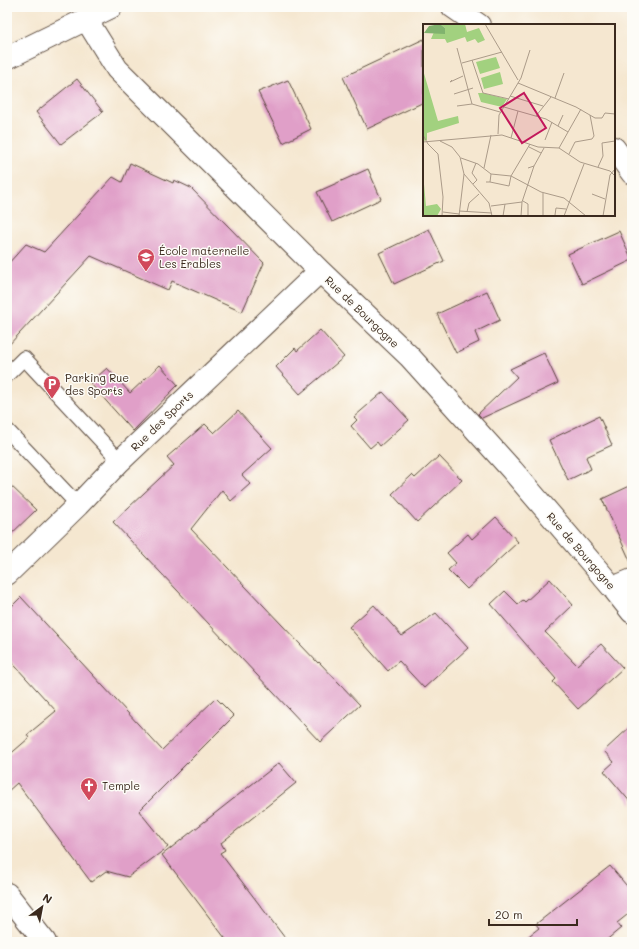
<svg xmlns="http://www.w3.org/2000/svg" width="639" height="949" viewBox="0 0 639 949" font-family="Mali,sans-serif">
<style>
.building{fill:#e09fc8}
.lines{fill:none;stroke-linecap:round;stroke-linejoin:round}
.lane-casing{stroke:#574639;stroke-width:16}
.street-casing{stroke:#574639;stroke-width:24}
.secondary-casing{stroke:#574639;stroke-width:24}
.lane{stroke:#fff;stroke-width:14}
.street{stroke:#fff;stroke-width:22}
.secondary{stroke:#fff;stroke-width:22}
.labels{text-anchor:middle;stroke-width:3;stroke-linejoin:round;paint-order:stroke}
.poi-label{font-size:11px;fill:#3b2a1e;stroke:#fdfcf7;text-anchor:start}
.street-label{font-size:11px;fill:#3b2a1e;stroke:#fdfcf7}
.inset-road{fill:none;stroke:#ab9b89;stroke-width:1}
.view{fill:#c2185b;fill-opacity:0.15;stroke:#c2185b;stroke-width:2}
.inset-edge{fill:none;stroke:#3b2a1e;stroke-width:2}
</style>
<rect width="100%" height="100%" fill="#fdfcf7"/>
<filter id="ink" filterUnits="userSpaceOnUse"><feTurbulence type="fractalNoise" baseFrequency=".025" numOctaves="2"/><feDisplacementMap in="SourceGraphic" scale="8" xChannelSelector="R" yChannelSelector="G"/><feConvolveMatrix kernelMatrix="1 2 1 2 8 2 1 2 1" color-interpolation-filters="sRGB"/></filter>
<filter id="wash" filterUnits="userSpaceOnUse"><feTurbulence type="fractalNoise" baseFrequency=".012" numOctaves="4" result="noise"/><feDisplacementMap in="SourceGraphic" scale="16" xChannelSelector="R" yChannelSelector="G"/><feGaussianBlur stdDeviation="0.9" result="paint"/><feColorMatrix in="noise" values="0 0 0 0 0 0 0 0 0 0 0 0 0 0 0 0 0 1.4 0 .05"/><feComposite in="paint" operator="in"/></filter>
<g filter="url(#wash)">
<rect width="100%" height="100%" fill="#f5e7d0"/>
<g id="blocks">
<path class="building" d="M424,39V102L367,129L343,77Z
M77,79L103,112L61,144L36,112Z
M288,80L311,129L283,143L258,92Z
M130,163L173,183L174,180L191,188L264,263L242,312L172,281L168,290L91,256L7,347V265L26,244L44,252L113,177L122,182Z
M368,169L381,199L332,222L317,192Z
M429,229L444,261L394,284L379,253Z
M619,231L632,260L582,284L568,254Z
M487,291L500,320L475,332L479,342L456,353L437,314Z
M320,330L344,357L300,394L276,367L295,348L297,351Z
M544,353L558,383L482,418L478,414L517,377L510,369Z
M160,365L178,385L133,431L90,383L107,368L130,393Z
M383,392L409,420L380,446L377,442L370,448L351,426L357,420L354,417Z
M238,411L272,448L242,475L250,484L231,501L222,490L191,529L318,663L319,662L360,705L320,742L113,522L174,465L167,457L205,424L214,433Z
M599,416L612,445L586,457L591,469L568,480L549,440Z
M439,456L462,480L417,522L392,494L412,475L415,478Z
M7,482L36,510L7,538Z
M632,485V565L602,499Z
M496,517L518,542L467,589L448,570L456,563L447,553L468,534L472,539Z
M550,579L573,605L545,632L577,665L601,644L623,668L578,709L553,682L556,679L491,604L505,591L518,604L523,600L525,602Z
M21,597L162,750L216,698L234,716L139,811L168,847L128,877L106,871L91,882L17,783L7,792V757L29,738L27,735L56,711L7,657V611Z
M374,605L402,636L436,613L468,648L424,688L399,661L388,671L349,627Z
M632,725V804L604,771L614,762L604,751Z
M279,763L296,783L221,843L225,850L220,853L288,942H228L162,855Z
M610,866L632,892V911L617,923L621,928L604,942H521L539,928L536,924Z"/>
</g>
</g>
<g filter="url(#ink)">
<use href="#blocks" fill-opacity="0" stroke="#574639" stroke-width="1"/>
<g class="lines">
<g class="lane-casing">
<path id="lane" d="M7,375L24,358L120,461
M7,430L78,505"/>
</g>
<g class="street-casing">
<path id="street" d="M453,7L479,25
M86,19L117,69L320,271L409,356L512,470L613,588L632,612
M7,58L111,7
M614,148L632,173
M7,574L78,505L120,461L320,271
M613,588L632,580"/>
</g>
<g class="secondary-casing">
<path id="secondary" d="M7,894L45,942"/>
</g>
<use href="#lane" class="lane"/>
<use href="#street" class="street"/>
<use href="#secondary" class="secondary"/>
</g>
</g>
<defs>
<g id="school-pin" transform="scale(0.9)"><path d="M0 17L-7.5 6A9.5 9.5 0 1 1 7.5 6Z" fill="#d1495b" stroke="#fdfcf7"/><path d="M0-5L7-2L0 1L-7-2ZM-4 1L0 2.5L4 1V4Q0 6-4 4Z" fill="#fff"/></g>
<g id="parking-pin" transform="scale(0.9)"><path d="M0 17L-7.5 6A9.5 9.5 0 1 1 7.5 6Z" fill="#d1495b" stroke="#fdfcf7"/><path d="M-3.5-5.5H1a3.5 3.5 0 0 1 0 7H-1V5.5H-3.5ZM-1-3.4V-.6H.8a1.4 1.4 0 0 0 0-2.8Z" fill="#fff"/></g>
<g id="church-pin" transform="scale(0.9)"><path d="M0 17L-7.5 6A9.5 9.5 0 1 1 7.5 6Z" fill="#d1495b" stroke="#fdfcf7"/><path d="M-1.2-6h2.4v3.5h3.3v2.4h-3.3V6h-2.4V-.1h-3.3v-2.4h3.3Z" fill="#fff"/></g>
</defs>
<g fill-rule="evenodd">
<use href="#school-pin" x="146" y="257"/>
<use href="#parking-pin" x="52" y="384"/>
<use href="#church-pin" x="89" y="786"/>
</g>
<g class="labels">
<g class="poi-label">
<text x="159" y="255">École maternelle<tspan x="159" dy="13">Les Erables</tspan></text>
<text x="65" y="382">Parking Rue<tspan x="65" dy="13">des Sports</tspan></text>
<text x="102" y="790">Temple</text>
</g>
<g class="street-label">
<text transform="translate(362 312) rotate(44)" y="4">Rue de Bourgogne</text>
<text transform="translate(162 421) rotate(-44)" y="4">Rue des Sports</text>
<text transform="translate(581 551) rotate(49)" y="4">Rue de Bourgogne</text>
</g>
</g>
<g transform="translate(423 24)">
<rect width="192" height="192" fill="#f5e7d0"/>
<path d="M17,0H42L44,8L56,4L62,16L55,19L52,15L44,18L42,13L24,19L22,15H8L11,8L22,4ZM73,33L77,44L57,50L53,38ZM0,46L15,97L35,92L36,99L4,109V116L0,117ZM77,48L80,60L61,65L58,54ZM55,69H60L84,75L79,83L58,78ZM0,149L3,182L14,180L18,185L14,192H0Z" fill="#a2d17f"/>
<path d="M17,0L22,4V10L1,9L6,2Z" fill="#81b36e"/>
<path class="inset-road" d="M62,0L95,56M34,24L49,80M49,36L60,69L86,75M39,39L79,28M29,56L27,58L40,52M95,59L153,83L172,94H179L182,89L192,90M31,70L50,64M87,72L120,82M132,74L141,49M34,82L49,80L77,88M81,83L123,95L145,108M113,92L128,73M135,102L140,91M75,110L76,91L98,54L107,26M0,111L5,120L15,130L20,173L19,192M88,114L95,87M122,116L129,98M17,117L29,123L37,133L41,150L66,179L69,192M0,118L79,111L115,123L136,124L157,138L187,147L192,152M106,123L118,129M136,124L158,85M146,130L152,118L169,115L171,112L167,91M38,134L55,140L68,150L88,152L118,168L141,174L163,192M175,143L180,132L179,119L192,117M61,144L68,111M105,144L111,142L121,124M63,158H67L68,150M67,158L86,162L88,152L107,120M50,160L54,156L49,149L53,139M169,170L182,175M100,177L105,180V192M68,182L99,178M36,187L69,189M20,188L36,190M44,188L46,179L56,170M132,191L133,184L143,185M36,192L41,150M80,192L82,180M98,192L99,178L111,142M120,192V169M141,192L161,140M180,192L187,151L192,145"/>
<path class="view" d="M101,69L123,104L99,119L77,84Z"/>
<rect width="192" height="192" class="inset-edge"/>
</g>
<rect width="639" height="949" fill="none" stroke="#fdfcf7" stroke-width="24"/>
<g transform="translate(42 907) rotate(32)" stroke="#fdfcf7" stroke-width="3" paint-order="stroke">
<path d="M0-3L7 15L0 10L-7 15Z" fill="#3b2a1e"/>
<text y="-6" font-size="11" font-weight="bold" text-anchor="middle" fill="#3b2a1e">N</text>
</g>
<path d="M489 919v6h88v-6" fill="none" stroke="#3b2a1e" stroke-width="2"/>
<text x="495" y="919" font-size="12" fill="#3b2a1e" stroke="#fdfcf7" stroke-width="3" paint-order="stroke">20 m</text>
</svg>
